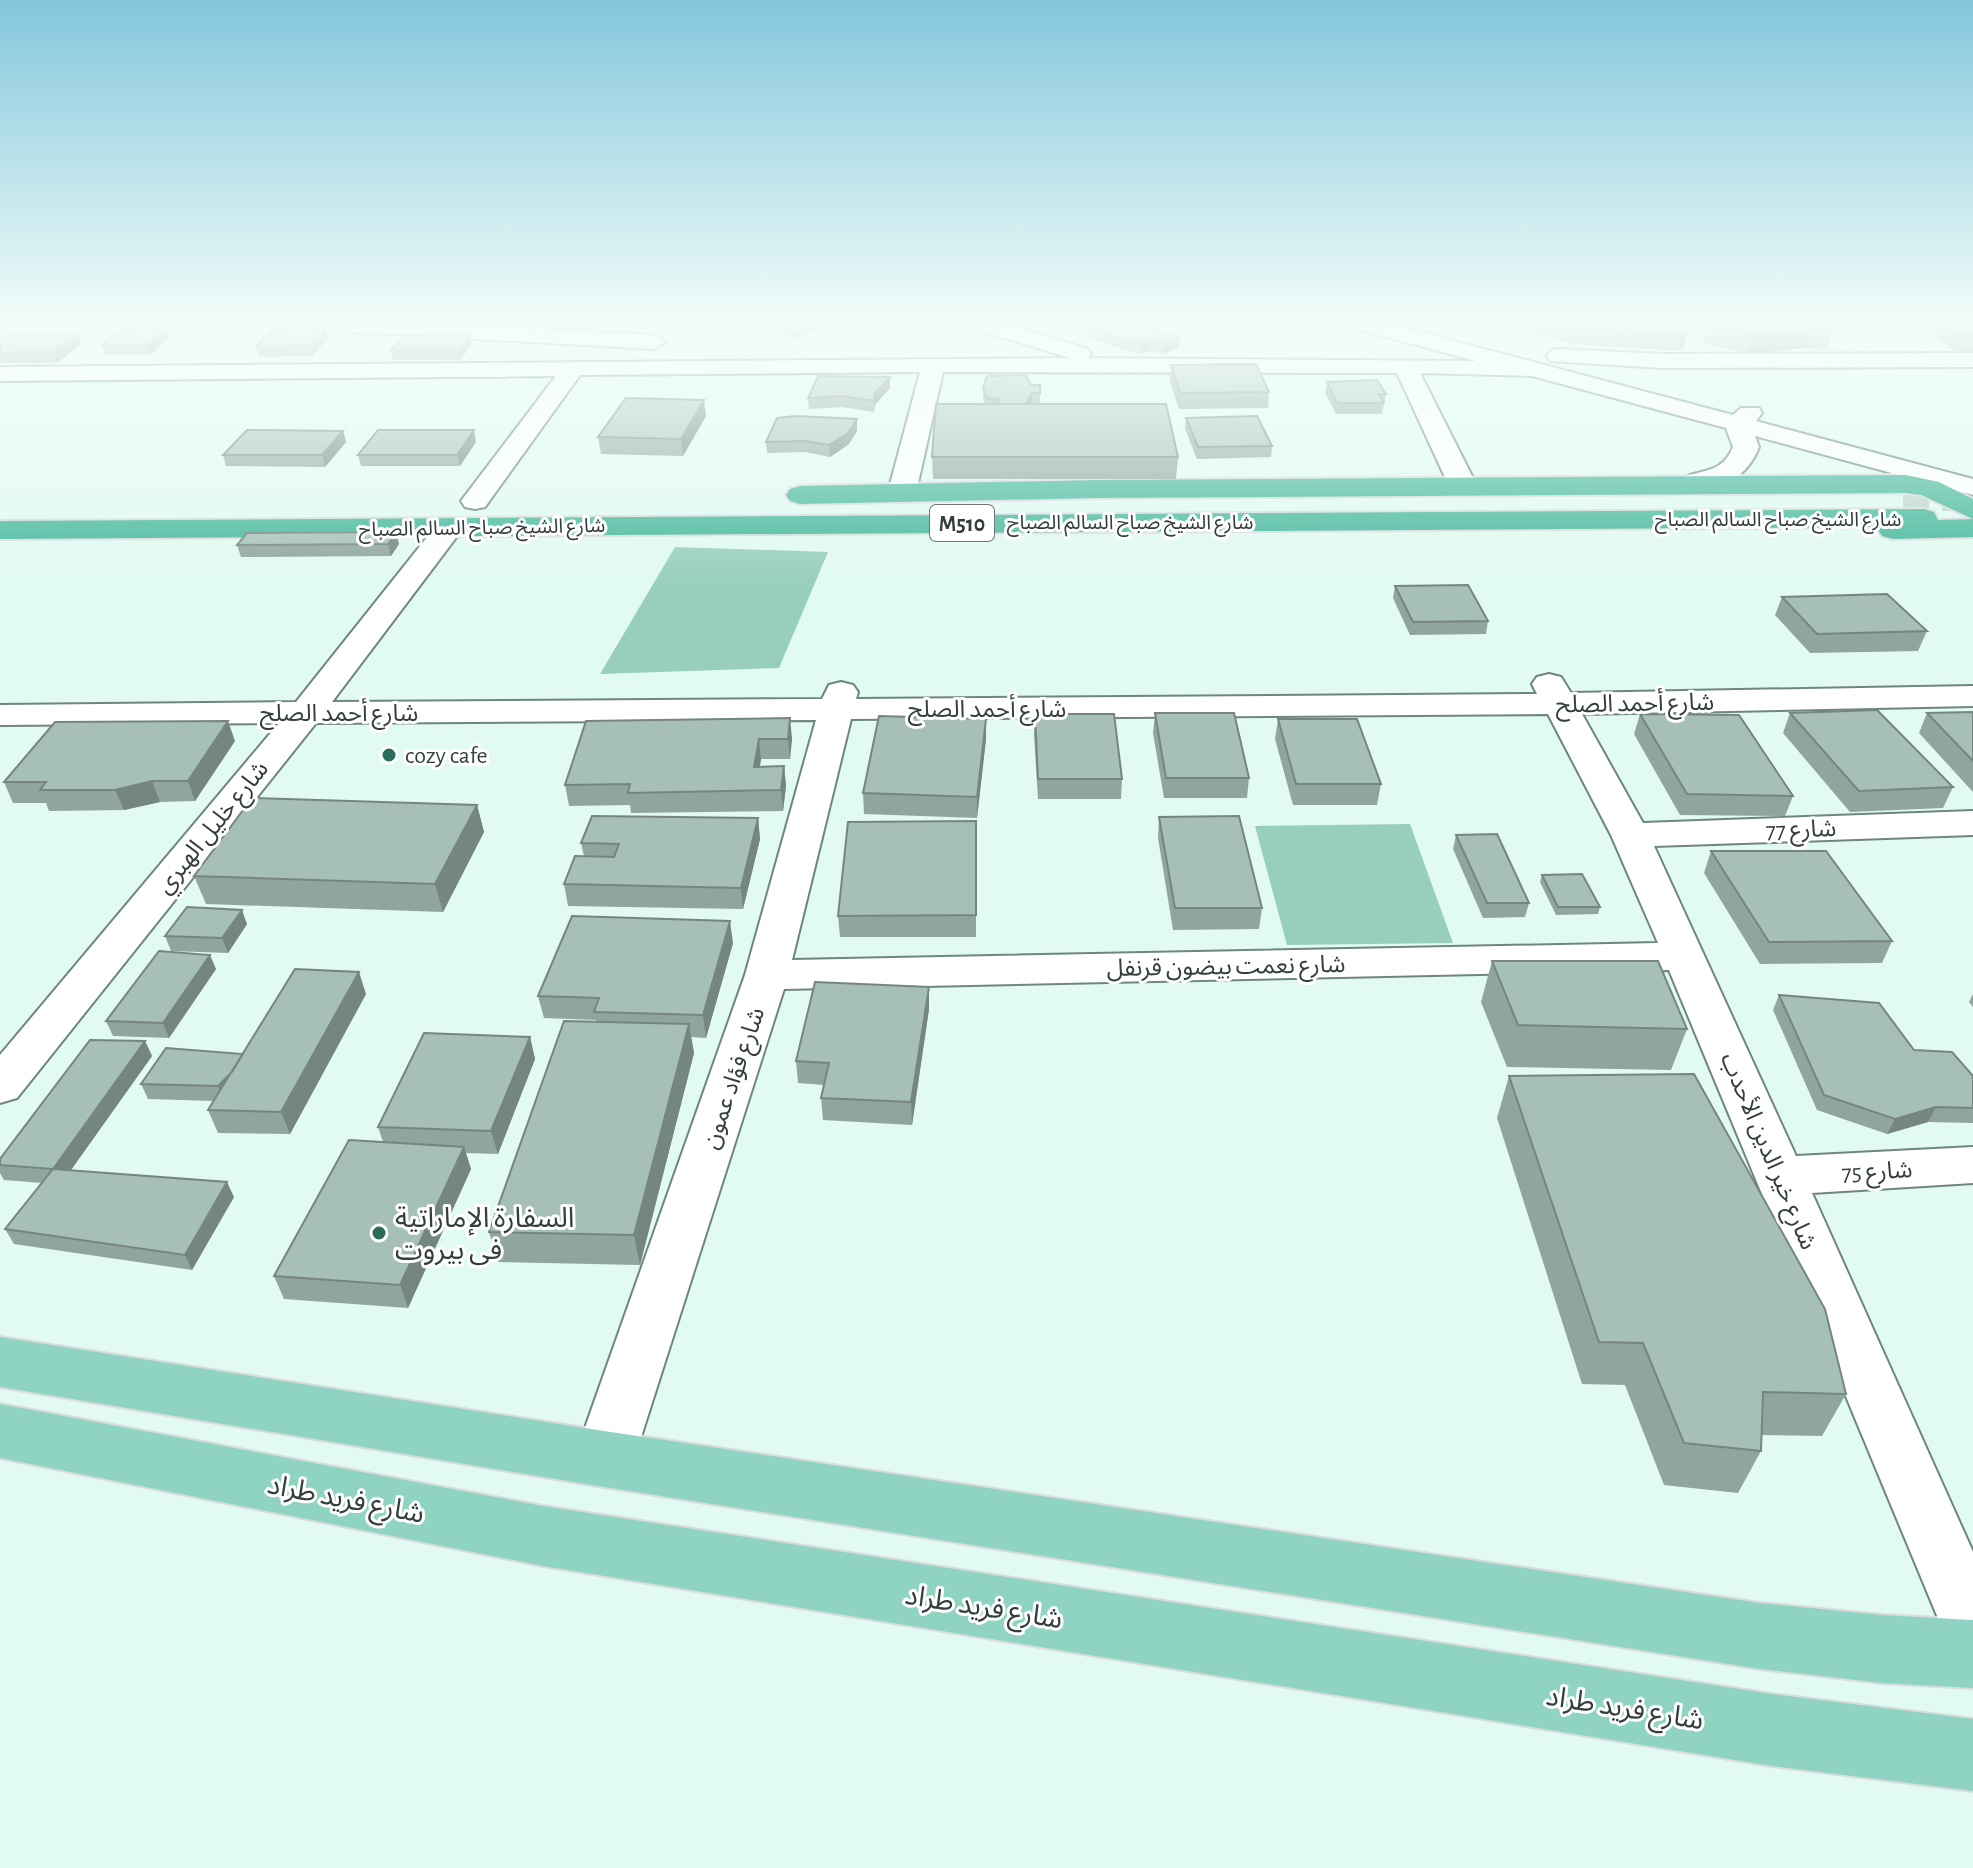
<svg xmlns="http://www.w3.org/2000/svg" width="1973" height="1868" viewBox="0 0 1973 1868" font-family="'Alegreya Sans','Noto Sans Arabic',sans-serif">
<style>
.green{fill:#98cebd}
.lines{fill:none;stroke-linecap:round;stroke-linejoin:round}
.highway-tunnel{stroke:#bed4cd;stroke-width:26;stroke-dasharray:26 13;stroke-linecap:butt}
.minor-casing{stroke:#6f867f;stroke-width:4}
.major-casing{stroke:#dadcdc;stroke-width:4}
.highway-casing{stroke:#dadcdc;stroke-width:4}
.minor{fill:#fff;fill-rule:evenodd}
.major{fill:#8fd4c2;fill-rule:evenodd}
.highway{fill:#44b79a;fill-rule:evenodd}
.wall{fill:#90a59d}
.shaded-wall{fill:#758680}
.building{fill:#a7c0b7;stroke:#758680;stroke-width:2}
.poi-dot{fill:#2b6c5b;stroke:#fff;stroke-width:3}
.labels{text-anchor:middle;stroke-width:6;stroke-linejoin:round;paint-order:stroke}
.far-street-label{font-size:20px;fill:#343e3a;stroke:#fff}
.shield{fill:#fff;stroke:#717875;stroke-width:2}
.shield-label{font-size:22px;font-weight:bold;fill:#343e3a}
.street-label{font-size:24px;fill:#343e3a;stroke:#fff}
.poi-label{font-size:24px;fill:#343e3a;stroke:#fff;text-anchor:start}
.near-poi-label{font-size:28px;fill:#343e3a;stroke:#fff;text-anchor:start}
.near-street-label{font-size:28px;fill:#343e3a;stroke:#fff}
</style>
<rect width="100%" height="100%" fill="#e1faf2"/>
<path class="green" d="M675,547L828,552L779,668L600,674Z
M1410,824L1453,943L1287,945L1255,826Z"/>
<g class="lines">
<path class="highway-tunnel" d="M1903,498H1973"/>
<g class="minor-casing">
<path id="minor" d="M341,325H470L654,335L665,342L654,349L352,332Z
M976,325H1010L1088,349L1091,354L1088,358L1476,361L1361,330L1358,325H1394L1733,415L1741,408H1759L1762,413L1756,421L1973,479V495L1755,436L1759,447C1748,477 1713,499 1680,491L1676,485C1690,465 1719,481 1733,447L1726,428L1532,376L1420,373L1477,486L1473,492H1453L1449,486L1397,373L943,372L916,492L912,498L902,500L892,498L888,492L920,372L580,375L485,507L475,509L465,507L461,501L556,376L0,381V367L1070,358L979,330Z
M1558,349L1663,354L1973,353V367L1663,368L1550,361L1547,356L1550,351Z
M450,518L460,521L464,527L332,702L822,699L829,685L841,682L853,685L858,692L856,699L1537,694L1532,684L1537,677L1549,674L1561,677L1571,693L1973,686V706L1582,714L1643,823L1973,811V835L1654,846L1796,1156L1973,1147V1183L1812,1193L1973,1552V1656L1950,1647L1669,970L784,989L634,1459L625,1478L604,1485L583,1478L574,1459L745,975L816,720L316,723L17,1098L0,1103V1055L279,723L0,725V705L296,702L440,521ZM1548,714L1611,835L1658,943L792,960L851,719Z"/>
</g>
<g class="major-casing">
<path id="major" d="M0,1337L604,1431L1760,1603L1882,1615L1973,1620V1688L1882,1683L1760,1669L604,1487L0,1387Z
M0,1404L543,1506L1772,1694L1973,1719V1791L1772,1766L543,1566L0,1458Z"/>
</g>
<g class="highway-casing">
<path id="highway" d="M1906,475L1939,482L1973,499V519L1921,495L1906,493L1098,498L800,504L790,501L786,495L790,489L800,486L1098,480Z
M1924,509L1934,512L1938,520L1973,519V537L1893,539L1882,536L1878,530L1880,527L0,539V521Z"/>
</g>
<use href="#minor" class="minor"/>
<use href="#major" class="major"/>
<use href="#highway" class="highway"/>
</g>
<path class="wall" d="M762,325H832L794,338L762,327Z
M1094,325H1145V328L1180,337L1179,348L1163,354L1150,351L1141,354L1089,339V329L1094,327Z
M1498,325H1654L1687,333L1683,348L1678,351L1576,344Z
M1708,325H1834V330L1827,350L1805,348L1747,354L1703,343Z
M1918,325H1973V351H1956Z
M166,328L169,338L150,355H105L102,345Z
M325,328L328,338L312,356L259,357L256,347Z
M78,334L81,344L57,363H0V339Z
M472,344L460,360H393L391,350Z
M1171,365L1269,392L1268,408L1179,409L1170,381Z
M890,377V388L875,405L874,412L842,407L809,409L808,398Z
M1327,382L1386,394L1382,414H1336L1325,393Z
M1031,385H1040V404L1178,457L1176,479H933L932,457L985,404L983,398V387Z
M706,416L683,456L601,454L598,437Z
M1186,418L1272,446L1271,457L1197,459L1185,429Z
M343,431L346,442L325,467L226,466L223,455Z
M857,431L849,444L830,457L805,452L767,453L766,442Z
M476,442L460,466H361L358,455Z
M396,532L399,544L391,556L241,557L237,545Z
M1395,586L1488,621L1486,634L1410,635L1393,598Z
M1782,597L1927,631L1918,651L1810,653L1775,615Z
M1973,712V792L1919,733L1927,713Z
M1155,713L1249,778L1247,798H1164L1153,733Z
M1790,713L1953,787L1943,808L1850,812L1783,733Z
M1035,714L1122,779L1121,799H1038L1034,734Z
M1640,714L1793,796L1785,816L1680,815L1634,734Z
M1278,719L1381,784L1377,805H1293L1275,739Z
M586,721L792,738L790,759H761L760,766H784L786,786L783,811L631,813L630,805L569,806L565,785Z
M986,739L977,818L864,814L863,793Z
M235,741L195,801L160,802L124,810L49,811L46,803H13L4,782Z
M477,805L484,832L443,912L206,904L194,876Z
M1159,817L1262,908L1259,929L1173,930L1158,838Z
M758,818L760,839L743,909L568,906L564,884L584,856L581,843Z
M976,821V937H840L838,916Z
M1456,835L1529,903L1525,917L1483,918L1453,849Z
M1711,851L1892,941L1882,963L1760,964L1704,873Z
M1542,875L1600,907L1598,914L1556,915L1540,882Z
M247,924L228,953L171,951L165,936Z
M733,943L706,1038L691,1037L694,1053L640,1265L498,1262L489,1232L596,1022V1020L544,1018L538,996Z
M1492,961L1687,1029L1671,1070L1507,1067L1481,1002Z
M216,969L169,1038L113,1036L106,1021Z
M366,994L290,1134L218,1133L208,1110L214,1101L148,1099L141,1084L243,1054Z
M1973,994V1007L1969,1002Z
M1779,995L1914,1050L1973,1076V1123L1928,1122L1887,1134L1817,1110L1773,1010Z
M929,1009L912,1125L823,1120L821,1098L824,1085L798,1083L796,1061Z
M530,1037L535,1059L498,1154L466,1153L471,1169L408,1308L284,1299L274,1276L383,1142L378,1127Z
M145,1041L152,1056L71,1170L234,1197L192,1270L14,1244L5,1229L42,1183L4,1180L0,1173V1159Z
M1509,1076L1846,1394L1822,1436L1762,1435L1761,1451L1738,1493L1664,1485L1625,1385L1582,1384L1497,1118Z"/>
<path class="shaded-wall" d="M801,325H832L794,338L793,328Z
M166,328L169,338L150,355L147,345Z
M325,328L328,338L312,356L310,346Z
M1812,328L1805,348L1747,354L1753,334Z
M1687,333L1683,348L1678,351L1682,336Z
M78,334L81,344L57,363L53,352Z
M470,334L472,344L460,360L458,350Z
M1180,337L1179,348L1163,354V344Z
M1151,340L1150,351L1141,354V344Z
M890,377V388L875,405L874,412V394Z
M1032,393V404H1026Z
M704,400L706,416L683,456L681,439Z
M857,419V431L849,444L830,457L829,445Z
M474,430L476,442L460,466L457,455Z
M343,431L346,442L325,467L322,455Z
M396,532L399,544L391,556L388,544Z
M790,718L792,738L790,759L788,739Z
M986,719V739L977,818V797Z
M228,721L235,741L195,801L188,781Z
M759,739L761,759L756,787L754,767Z
M784,766L786,786L783,811L781,790Z
M152,781L160,802L124,810L115,790Z
M477,805L484,832L443,912L435,884Z
M758,818L760,839L743,909L741,888Z
M242,910L247,924L228,953L222,938Z
M730,921L733,943L706,1038L703,1015Z
M210,955L216,969L169,1038L163,1023Z
M359,972L366,994L290,1134L281,1112Z
M929,987V1009L912,1125L911,1102Z
M689,1024L694,1053L640,1265L634,1235Z
M530,1037L535,1059L498,1154L491,1131Z
M145,1041L152,1056L61,1184L53,1169Z
M250,1054L224,1101L218,1086Z
M1936,1107L1928,1122L1887,1134L1895,1119Z
M464,1147L471,1169L408,1308L400,1285Z
M227,1182L234,1197L192,1270L185,1255Z"/>
<path class="building" d="M1100,325H1138L1180,337L1163,344L1151,340L1141,344L1089,329Z
M1561,325H1654L1687,333L1682,336L1579,329Z
M1715,325H1834V330L1812,328L1753,334Z
M1945,325H1973V336H1962Z
M166,328L147,345H102L122,329Z
M325,328L310,346L256,347L273,329Z
M8,334H78L53,352L0,353V339Z
M470,334L458,350H391L404,335Z
M1256,364L1269,392L1180,393L1171,365Z
M1026,375L1031,385H1040V393H1032L1026,404H999L998,399L987,398L983,387L987,376Z
M818,376L890,377L874,394V401L842,396L808,398Z
M1377,380L1386,394H1379L1384,403H1337L1327,382Z
M626,398L704,400L681,439L598,437Z
M936,404H1166L1178,457H932Z
M796,416L857,419L848,433L829,445L804,441L766,442L777,418Z
M1257,416L1272,446L1198,447L1186,418Z
M247,430L343,431L322,455H223Z
M378,430H474L457,455H358Z
M396,532L388,544L237,545L247,533Z
M1468,585L1488,621L1413,622L1395,586Z
M1887,594L1927,631L1817,634L1782,597Z
M1877,710L1953,787L1859,791L1790,713Z
M1973,712V761L1927,713Z
M1155,713H1234L1249,778H1166Z
M1035,714H1114L1122,779H1038Z
M1640,714L1739,715L1793,796L1687,794Z
M879,716L986,719L977,797L863,793Z
M790,718L788,739H759L754,767L784,766L781,790L628,793L630,784L565,785L586,721Z
M1278,719H1357L1381,784H1296Z
M228,721L188,781H152L115,790H40L46,782H4L55,722Z
M252,798L477,805L435,884L194,876Z
M592,816L758,818L741,888L564,884L575,856L614,857L619,844L581,843Z
M1239,816L1262,908H1175L1159,817Z
M976,821V915L838,916L848,822Z
M1497,834L1529,903H1487L1456,835Z
M1711,851H1826L1892,941L1769,942Z
M1582,874L1600,907H1558L1542,875Z
M187,907L242,910L222,938L165,936Z
M572,916L730,921L703,1015L594,1012L599,998L538,996Z
M159,951L210,955L163,1023L106,1021Z
M1492,961H1658L1687,1029L1518,1025Z
M295,969L359,972L281,1112L208,1110Z
M815,982L929,987L911,1102L821,1098L829,1063L796,1061Z
M1779,995L1879,1003L1914,1050L1952,1052L1973,1076V1108L1936,1107L1895,1119L1824,1095Z
M564,1021L689,1024L634,1235L489,1232Z
M424,1033L530,1037L491,1131L378,1127Z
M90,1040L145,1041L53,1169L0,1165V1159Z
M166,1048L243,1054L232,1072L218,1086L141,1084Z
M1694,1074L1825,1309L1846,1394L1763,1392L1761,1451L1684,1443L1643,1343L1599,1342L1509,1076Z
M349,1140L464,1147L400,1285L274,1276Z
M53,1169L227,1182L185,1255L5,1229Z"/>
<linearGradient id="sky" x2="0" y2="1"><stop stop-color="#83c6dc"/><stop offset="0.55" stop-color="#f2fdf9"/><stop offset="1" stop-color="#f2fdf9" stop-opacity="0"/></linearGradient>
<rect width="1973" height="587" fill="url(#sky)"/>
<g class="poi-dot">
<circle cx="389" cy="755" r="8"/>
<circle cx="379" cy="1233" r="8"/>
</g>
<g class="labels">
<g class="far-street-label">
<text x="1778" y="526">شارع الشيخ صباح السالم الصباح</text>
<text x="1130" y="529">شارع الشيخ صباح السالم الصباح</text>
<text transform="translate(482 527) rotate(-1)" y="7">شارع الشيخ صباح السالم الصباح</text>
</g>
<rect class="shield" x="930" y="505" width="64" height="36" rx="6"/>
<g class="shield-label">
<text x="962" y="531">M510</text>
</g>
<g class="street-label">
<text transform="translate(1635 703) rotate(-1)" y="8">شارع أحمد الصلح</text>
<text x="987" y="717">شارع أحمد الصلح</text>
<text x="339" y="721">شارع أحمد الصلح</text>
<text transform="translate(212 827) rotate(-51)" y="8">شارع خليل الهبري</text>
<text transform="translate(1801 829) rotate(-2)" y="8">شارع 77</text>
<text transform="translate(1226 966) rotate(-1)" y="8">شارع نعمت بيضون قرنفل</text>
<text transform="translate(733 1078) rotate(-71)" y="8">شارع فؤاد عمون</text>
<text transform="translate(1769 1151) rotate(67)" y="8">شارع خير الدين الأحدب</text>
<text transform="translate(1877 1171) rotate(-3)" y="8">شارع 75</text>
</g>
<g class="poi-label">
<text x="405" y="763">cozy cafe</text>
</g>
<g class="near-poi-label">
<text x="395" y="1227">السفارة الإماراتية<tspan x="395" dy="32">فى بيروت</tspan></text>
</g>
<g class="near-street-label">
<text transform="translate(346 1498) rotate(11)" y="10">شارع فريد طراد</text>
<text transform="translate(984 1606) rotate(9)" y="10">شارع فريد طراد</text>
<text transform="translate(1625 1707) rotate(9)" y="10">شارع فريد طراد</text>
</g>
</g>
</svg>
